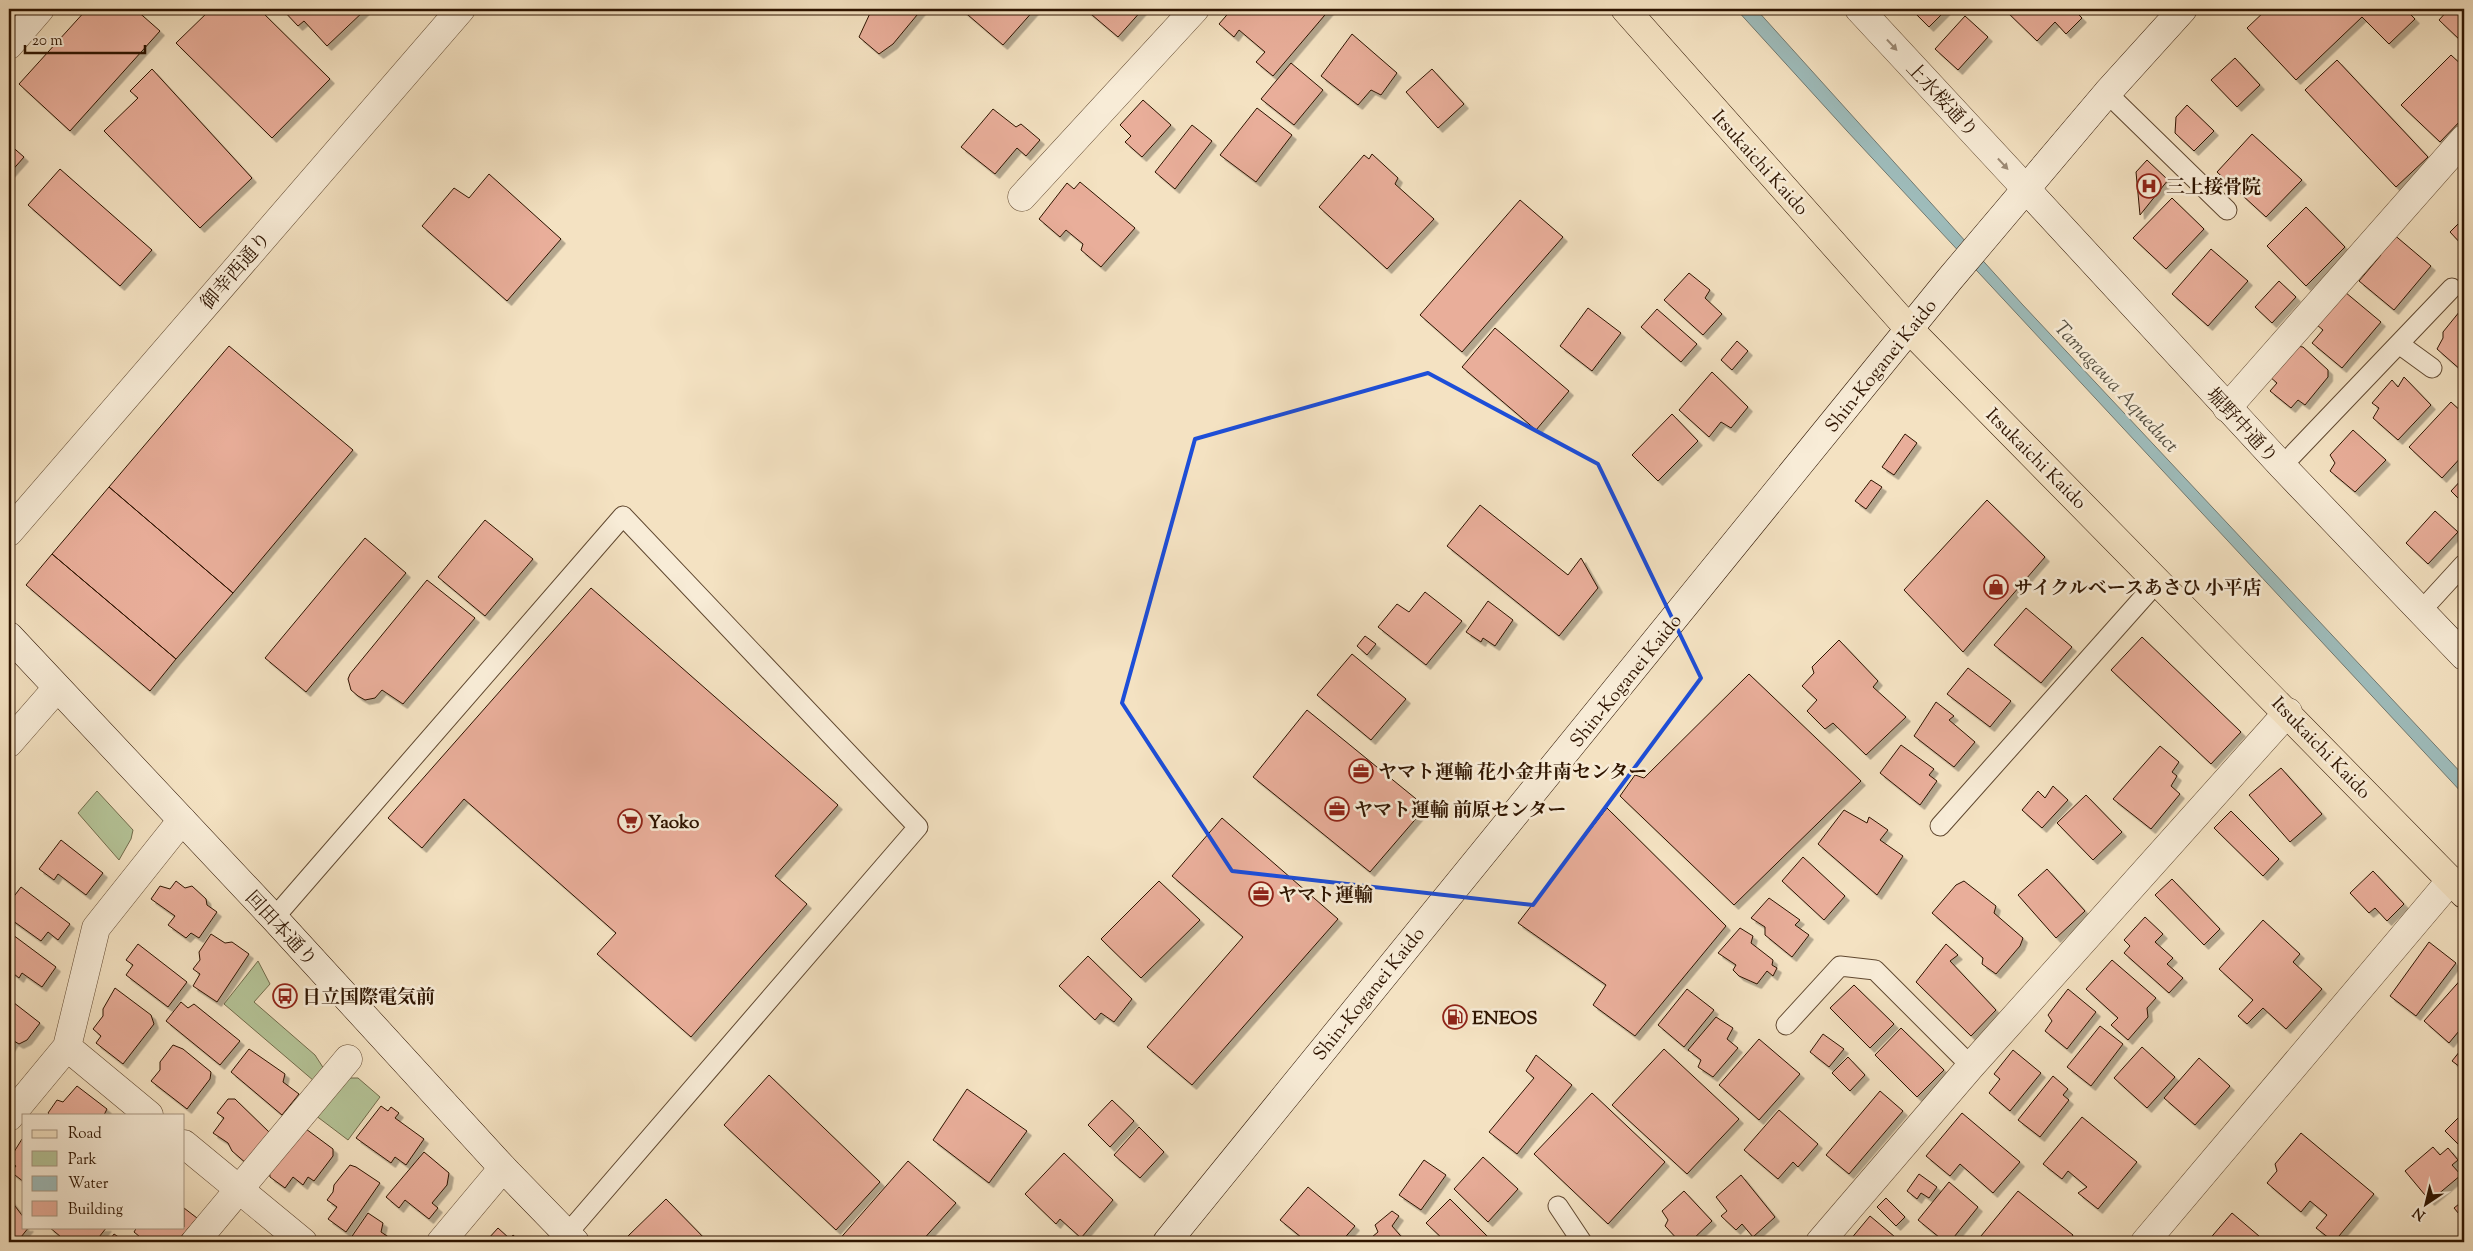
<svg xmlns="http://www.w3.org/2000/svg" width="2473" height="1251" viewBox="0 0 2473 1251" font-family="'Sorts Mill Goudy','Noto Serif JP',serif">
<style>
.green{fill:#b5c498;stroke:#726c4c}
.water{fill:#9ebcbb;stroke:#717970}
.building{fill:#e9ae9a;stroke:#2e1400;filter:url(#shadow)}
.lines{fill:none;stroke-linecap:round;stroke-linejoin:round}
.lane-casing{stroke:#604830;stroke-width:21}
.street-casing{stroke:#604830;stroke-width:29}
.secondary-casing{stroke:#2e1400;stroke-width:29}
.primary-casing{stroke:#2e1400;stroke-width:29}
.lane{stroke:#f8ecd7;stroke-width:19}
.street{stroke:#f8ecd7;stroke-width:28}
.secondary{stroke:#f8ecd7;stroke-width:28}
.primary{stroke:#f4e2c2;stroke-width:28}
.oneway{fill:#9d8b76}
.marked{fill:none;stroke:#1d4ed8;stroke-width:4;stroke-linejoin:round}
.labels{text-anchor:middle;stroke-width:5;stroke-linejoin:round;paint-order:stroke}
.street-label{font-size:19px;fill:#2e1400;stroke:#f8ecd7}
.poi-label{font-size:19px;font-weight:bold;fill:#2e1400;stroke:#f8ecd7;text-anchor:start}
.water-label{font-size:20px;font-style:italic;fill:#554f41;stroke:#f8ecd7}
</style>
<defs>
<filter id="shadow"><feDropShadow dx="4.5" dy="4.5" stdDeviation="0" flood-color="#0004"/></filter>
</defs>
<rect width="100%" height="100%" fill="#f4e2c2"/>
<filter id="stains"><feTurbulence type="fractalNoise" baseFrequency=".004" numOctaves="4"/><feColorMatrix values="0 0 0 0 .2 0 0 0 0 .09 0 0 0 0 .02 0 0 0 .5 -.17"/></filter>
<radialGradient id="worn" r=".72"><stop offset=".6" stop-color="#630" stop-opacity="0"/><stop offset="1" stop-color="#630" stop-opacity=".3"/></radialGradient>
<path class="green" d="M97,791L133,830L131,839L119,860L78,813Z
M258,961L270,984L254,1002L315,1055L324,1069L314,1081L224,1004Z
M345,1078H358L380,1097L348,1140L315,1115Z"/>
<path class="water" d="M1736,9H1756L2022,304L2464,776V795L1847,131Z"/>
<path class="building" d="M87,9H135L160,31L70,131L19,84Z
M211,9H259L330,79L272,138L176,43Z
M282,9H366L327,46L304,21L298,26Z
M872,9H922L893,44L879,54L859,37Z
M961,9H1035L1003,45Z
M1085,9H1143L1118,37Z
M1232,9H1330L1273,76L1256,62L1265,52L1239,30L1234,37L1219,24Z
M1913,9H1947L1929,27L1912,10Z
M2004,9H2073L2082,18L2066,34L2055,22L2037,41Z
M2267,9H2405L2415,19L2389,44L2362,17L2296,80L2247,28Z
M2449,9H2464V37L2461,41L2439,20Z
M1965,16L1988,37L1958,70L1935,49Z
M1352,34L1397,73L1381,95L1371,90L1358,105L1321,76Z
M2451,55L2464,67V117L2440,142L2401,105Z
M2235,58L2260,85L2237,107L2211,80Z
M2337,60L2428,157L2396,187L2305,90Z
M1291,63L1323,90L1294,125L1261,99Z
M152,69L252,178L200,228L104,131L138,98L130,91Z
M1432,69L1464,104L1438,128L1406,92Z
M1143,100L1171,125L1142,157L1125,142L1131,136L1120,125Z
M2187,105L2214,131L2194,151L2175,133L2176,117Z
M1257,108L1292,135L1256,182L1220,155Z
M993,109L1016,127L1021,124L1040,140L1026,156L1017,148L995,174L961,147Z
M1192,125L1212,141L1175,189L1155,172Z
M2252,134L2302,180L2266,217L2217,172Z
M9,144L24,157L9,174Z
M1372,154L1398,178L1395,184L1434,219L1387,269L1319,207L1364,155L1369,159Z
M2147,160L2168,180L2140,215L2136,172Z
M60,169L152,250L120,286L28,205Z
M489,174L561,239L507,301L422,226L454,188L469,198Z
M1080,182L1135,228L1101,267L1081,250L1083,244L1066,230L1060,237L1039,219L1067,183L1074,189Z
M2172,198L2204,229L2166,269L2133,238Z
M1520,200L1563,237L1462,352L1420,315Z
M2306,207L2345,247L2306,286L2267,246Z
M2464,218V247L2450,232Z
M2392,233L2431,266L2394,310L2359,281L2381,255L2377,251Z
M2211,249L2248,281L2208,326L2172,294Z
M1689,273L1710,290L1705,298L1722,314L1703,335L1664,300Z
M2279,281L2296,297L2272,323L2255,307Z
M2345,292L2381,322L2342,368L2312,343L2323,330L2317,325Z
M1588,308L1621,333L1592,371L1560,346Z
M1657,309L1697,344L1681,362L1641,327Z
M2460,311L2464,315V368L2462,371L2437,349L2443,338V332Z
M1495,328L1569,391L1536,430L1462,367Z
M1737,341L1748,351L1732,370L1721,360Z
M229,346L353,450L233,593L109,487Z
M2296,346L2303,347L2328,370V377L2305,405L2298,400L2291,408L2270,391L2277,383L2270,377Z
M1712,372L1748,407L1731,428L1721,422L1709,437L1679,410Z
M2404,377L2431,405L2398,440L2373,418L2379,408L2372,403L2392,380L2398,387Z
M2451,402L2464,414V454L2442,478L2409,447Z
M1672,414L1698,441L1658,481L1632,455Z
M2353,430L2386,460L2355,492L2330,471L2335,463L2330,455Z
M1905,434L1917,443L1894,475L1882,467Z
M2464,477V504L2451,491Z
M1871,480L1882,487L1866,509L1855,501Z
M109,487L233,593L176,659L52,554Z
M1987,500L2045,557L1963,652L1904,590Z
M1480,505L1568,575L1581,558L1598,588L1559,636L1447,546Z
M2435,511L2458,532L2428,564L2406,543Z
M485,520L533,559L485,616L438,577Z
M365,538L406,573L306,692L265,658Z
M52,554L176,659L150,691L26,585Z
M427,580L475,618L403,704L382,690L375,698L365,700L358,696L351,690L348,679L350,674Z
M591,588L838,805L775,876L807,904L691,1037L597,954L616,933L464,799L422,848L388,818Z
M1425,592L1462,621L1426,665L1378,627L1397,604L1409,612Z
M1488,601L1513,620L1495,646L1483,638L1481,642L1466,632Z
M2026,608L2072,647L2041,683L1994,645Z
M1365,636L1376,644L1367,655L1357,646Z
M2142,637L2241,732L2211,764L2111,670Z
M1839,640L1878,681L1873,687L1906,717L1866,755L1833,723L1825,729L1807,711L1817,700L1802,686L1814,673L1812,667Z
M1352,654L1406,699L1371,740L1317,695Z
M1968,668L2011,701L1990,727L1947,694Z
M1749,674L1861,781L1734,905L1620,796L1635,775L1644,778Z
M1936,702L1954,716L1949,720L1975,742L1954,767L1914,736Z
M1307,710L1426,807L1370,872L1253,777Z
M1901,745L1934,769L1929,775L1937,781L1920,805L1880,773Z
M2160,746L2179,762L2172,772L2177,776L2171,786L2180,794L2151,829L2113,799Z
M2281,768L2322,814L2290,842L2249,795Z
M2053,786L2068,800L2042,828L2022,810L2038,791L2045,798Z
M2086,795L2122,832L2093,860L2057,823Z
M1607,808L1726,926L1635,1036L1593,1005L1606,985L1518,923Z
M1844,810L1867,823L1869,817L1888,830L1880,840L1903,856L1877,895L1818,844Z
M2231,811L2279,859L2263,876L2214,828Z
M1222,818L1338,919L1192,1085L1147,1047L1243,937L1172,876Z
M61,840L103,873L86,895L58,874L54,880L39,869Z
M1803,857L1845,896L1824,920L1782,881Z
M2047,869L2085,911L2056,938L2018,895Z
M2373,871L2404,904L2387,921L2375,908L2369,913L2350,893Z
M2172,879L2220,929L2204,945L2155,895Z
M176,881L185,888L192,886L206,899L207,905L217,912L199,938L191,933L186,938L168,925L175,916L151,899L160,886L170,889Z
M1159,881L1200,920L1141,978L1101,939Z
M1964,881L1996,906L1994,913L2023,938L2020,946L1996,974L1982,964L1983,958L1932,913L1956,885Z
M21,887L70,924L58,940L48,932L41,941L9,918V903Z
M1769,898L1800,920L1795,925L1809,935L1792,957L1765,935V927L1751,918Z
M2145,917L2163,934L2155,942L2173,958L2167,964L2183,978L2169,993L2124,953L2130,946L2124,940Z
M2263,920L2300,954L2293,962L2322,989L2286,1029L2263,1008L2247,1024L2238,1016L2253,1000L2219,969Z
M1740,928L1753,936L1751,943L1773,960L1772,965L1777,968L1773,976L1767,971L1757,984L1739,976L1733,970L1736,965L1718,953Z
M9,932L56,967L42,987L22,973L19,978L9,970Z
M211,934L225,943L232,942L249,954L217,1002L193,986L200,974L193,969L200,960L199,952Z
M2429,942L2456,963L2416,1016L2390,996Z
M138,944L187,982L168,1007L126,975L133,965L126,960Z
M1946,944L1958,955L1950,961L1996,1010L1971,1036L1916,982Z
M1088,956L1132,999L1114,1022L1101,1013L1095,1020L1059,986Z
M2112,960L2156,998L2147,1008L2148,1017L2128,1040L2111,1025L2118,1018L2086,989Z
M2464,976V1025L2449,1043L2424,1021Z
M1854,985L1894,1024L1870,1048L1830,1008Z
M115,988L151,1015L154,1024L123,1064L96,1043L101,1036L93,1029L103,1016V1009Z
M1687,989L1714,1010L1684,1047L1658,1025Z
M2068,989L2096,1012L2067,1049L2045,1031L2052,1021L2048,1015Z
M9,999L40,1023L27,1040L19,1044L14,1041L9,1049Z
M181,1002L188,1008L194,1004L240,1041L220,1065L166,1021Z
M1716,1017L1733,1028L1727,1039L1738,1048L1713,1077L1698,1067L1701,1060L1688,1050Z
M2100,1026L2123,1044L2091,1086L2067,1067Z
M1901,1028L1944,1070L1917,1097L1875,1055Z
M1823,1034L1844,1049L1829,1067L1810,1052Z
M1759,1039L1800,1074L1759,1120L1719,1085Z
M173,1045L183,1049L211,1072L210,1079L187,1109L151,1081L160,1070V1062Z
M2464,1046V1070L2452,1061Z
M2142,1047L2175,1077L2147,1108L2114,1078Z
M249,1049L285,1074L283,1082L299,1094L282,1115L231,1072Z
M1664,1049L1739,1119L1687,1174L1612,1105Z
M2013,1050L2041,1073L2010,1111L1989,1093L2000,1079L1994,1074Z
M1536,1055L1572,1085L1517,1154L1489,1132L1534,1078L1526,1071Z
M1848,1057L1865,1075L1850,1091L1832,1073Z
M2199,1058L2230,1086L2195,1125L2164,1098Z
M769,1075L880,1182L836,1230L724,1125Z
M2053,1076L2068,1089L2063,1095L2069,1100L2040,1137L2018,1120Z
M77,1086L107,1109L104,1115H50L48,1113L57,1100L63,1102Z
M967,1089L1027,1131L989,1183L933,1140Z
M1880,1091L1903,1111L1849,1174L1826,1155Z
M1592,1093L1665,1162L1608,1224L1534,1154Z
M228,1099H235L270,1133L247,1164L232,1151L228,1143L213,1133L224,1118L217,1113Z
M1112,1100L1134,1121L1110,1147L1088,1125Z
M381,1106L388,1111L391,1107L399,1113L395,1118L424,1139L406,1165L395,1157L391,1163L356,1138Z
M1779,1110L1818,1144L1798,1167L1793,1162L1778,1179L1744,1150Z
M1962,1113L2020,1162L1993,1193L1960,1164L1950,1176L1926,1156Z
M2461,1115L2464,1118V1150L2445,1131Z
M2082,1117L2137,1162L2098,1209L2078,1193L2087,1187L2068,1171L2062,1179L2043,1164Z
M1139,1127L1164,1152L1140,1178L1114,1155Z
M306,1129L333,1149V1156L314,1181L308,1177L303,1185L293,1177L285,1188L270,1177L269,1167Z
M2301,1133L2374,1194L2334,1242L2316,1228L2327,1215L2310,1201L2301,1212L2267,1183L2277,1171L2275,1164Z
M22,1139L24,1140V1182L11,1172L16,1166L9,1160Z
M2433,1147L2440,1155L2448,1148L2458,1160L2452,1165L2461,1175L2430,1201L2405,1171Z
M424,1152L449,1173L447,1185L432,1203L438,1208L429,1219L405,1200L399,1208L386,1197Z
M1064,1153L1113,1200L1081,1238L1060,1219L1056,1224L1025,1194Z
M1483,1157L1518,1189L1488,1222L1454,1189Z
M1424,1160L1446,1175L1421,1210L1399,1195Z
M908,1161L956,1203L921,1242H837Z
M350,1165L356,1167L380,1183L346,1232L328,1219L337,1207L327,1200L333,1192L334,1185Z
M1919,1174L1937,1187L1929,1198L1921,1193L1917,1199L1907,1191Z
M1741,1175L1775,1217L1753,1237L1742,1224L1736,1230L1721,1216L1727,1211L1716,1197Z
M1949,1182L1978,1207L1950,1242H1945L1918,1220Z
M1308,1187L1355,1226L1341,1242H1307L1280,1220Z
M1684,1191L1712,1221L1690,1242H1680L1665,1226L1668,1220L1662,1211Z
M2018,1191L2073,1235L2068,1242H1989L1981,1236Z
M9,1198L24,1218V1227H29L17,1242H9Z
M1886,1198L1905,1217L1896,1226L1877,1207Z
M666,1199L708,1242H630L626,1238Z
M1450,1199L1493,1242H1446L1426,1223Z
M2464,1200V1209L2459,1214L2454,1208Z
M184,1208L197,1218L180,1238V1242H146L134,1232L137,1227H184Z
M1392,1211L1399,1216L1392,1226L1406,1242H1366L1378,1232L1375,1225Z
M368,1213L383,1223L381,1232L396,1242H348Z
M2232,1213L2266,1242H2207Z
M1870,1216L1901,1242H1852L1850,1240Z
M49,1227H107L95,1242H67Z
M498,1228L510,1239L513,1235L521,1242H478L482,1239H488Z
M114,1234L126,1242H108Z
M1709,1237L1719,1242H1704Z
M220,1238L225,1242H209L211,1240Z"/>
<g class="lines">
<g class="lane-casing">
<path id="lane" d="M2107,93L2227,210
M2399,344L2432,368
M2282,466L2452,288
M2421,611L2464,564
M1940,826L2158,581
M274,918L623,516L918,827L567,1234
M1786,1025L1840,966L1875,970L1971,1066
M1558,1206L1582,1242"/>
</g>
<g class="street-casing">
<path id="street" d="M1859,9L2027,190
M9,45L40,9
M1022,197L1195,9
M2227,408L2464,139
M9,532L461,9
M9,743L57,688
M67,1047L149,1115
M9,1117L67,1047L96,928L182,820
M184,1144L303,1242
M195,1242L348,1059
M441,1242L503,1168
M1820,1242L1971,1066L2288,712
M2145,1242L2451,880"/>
</g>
<g class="secondary-casing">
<path id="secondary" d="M2027,190L2282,466L2464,656
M9,636L274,918L503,1168L575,1242
M1167,1242L1949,280L2107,93L2183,9"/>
</g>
<g class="primary-casing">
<path id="primary" d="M1625,9L1909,329L2464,894"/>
</g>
<use href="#lane" class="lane"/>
<use href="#street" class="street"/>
<use href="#secondary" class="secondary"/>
<use href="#primary" class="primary"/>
</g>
<defs><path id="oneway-solid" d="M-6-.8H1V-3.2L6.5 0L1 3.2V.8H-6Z" transform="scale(1.25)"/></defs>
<g class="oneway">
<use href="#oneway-solid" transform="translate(1892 45) rotate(47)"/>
<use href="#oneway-solid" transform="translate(2003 164) rotate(47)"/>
</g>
<path class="marked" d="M1428,373L1598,464L1701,678L1533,905L1232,871L1122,703L1195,439Z"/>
<defs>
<g id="hospital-ring" transform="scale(1.25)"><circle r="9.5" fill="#f8ecd7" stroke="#8f2418" stroke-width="1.5"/><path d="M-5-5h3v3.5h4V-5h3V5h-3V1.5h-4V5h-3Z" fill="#8f2418"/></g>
<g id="shop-ring" transform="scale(1.25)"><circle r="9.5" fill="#f8ecd7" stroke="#8f2418" stroke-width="1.5"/><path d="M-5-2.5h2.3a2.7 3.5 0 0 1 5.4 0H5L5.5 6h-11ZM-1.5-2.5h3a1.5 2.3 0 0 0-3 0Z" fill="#8f2418"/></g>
<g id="office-ring" transform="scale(1.25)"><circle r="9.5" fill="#f8ecd7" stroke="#8f2418" stroke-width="1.5"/><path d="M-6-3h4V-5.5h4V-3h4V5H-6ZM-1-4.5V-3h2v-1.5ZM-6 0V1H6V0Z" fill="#8f2418"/></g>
<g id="supermarket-ring" transform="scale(1.25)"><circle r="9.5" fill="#f8ecd7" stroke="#8f2418" stroke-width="1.5"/><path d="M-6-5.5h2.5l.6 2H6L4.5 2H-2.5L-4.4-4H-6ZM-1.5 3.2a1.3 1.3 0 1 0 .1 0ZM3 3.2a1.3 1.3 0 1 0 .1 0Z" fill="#8f2418"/></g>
<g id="bus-ring" transform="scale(1.25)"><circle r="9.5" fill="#f8ecd7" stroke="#8f2418" stroke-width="1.5"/><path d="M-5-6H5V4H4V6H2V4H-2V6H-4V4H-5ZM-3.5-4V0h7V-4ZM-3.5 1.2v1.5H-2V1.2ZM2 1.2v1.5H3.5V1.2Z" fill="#8f2418"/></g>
<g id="fuel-ring" transform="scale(1.25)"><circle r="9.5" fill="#f8ecd7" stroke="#8f2418" stroke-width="1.5"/><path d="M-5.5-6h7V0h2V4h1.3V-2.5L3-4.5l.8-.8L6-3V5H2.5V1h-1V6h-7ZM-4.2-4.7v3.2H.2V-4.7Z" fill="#8f2418"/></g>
</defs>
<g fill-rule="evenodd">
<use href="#hospital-ring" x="2149" y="186"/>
<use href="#shop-ring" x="1996" y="587"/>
<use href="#office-ring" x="1361" y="771"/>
<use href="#office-ring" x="1337" y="809"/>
<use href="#supermarket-ring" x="630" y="821"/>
<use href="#office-ring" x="1261" y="894"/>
<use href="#bus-ring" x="285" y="996"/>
<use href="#fuel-ring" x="1455" y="1017"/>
</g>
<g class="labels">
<g class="street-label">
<text transform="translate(1943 99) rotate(47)" y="7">上水桜通り</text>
<text transform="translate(1761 162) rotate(48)" y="7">Itsukaichi Kaido</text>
<text transform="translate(235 270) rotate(-49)" y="7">御幸西通り</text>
<text transform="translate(1880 365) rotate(-51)" y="7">Shin-Koganei Kaido</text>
<text transform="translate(2243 425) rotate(47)" y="7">堀野中通り</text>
<text transform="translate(2037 458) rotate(45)" y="7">Itsukaichi Kaido</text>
<text transform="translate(1625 680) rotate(-51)" y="7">Shin-Koganei Kaido</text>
<text transform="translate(2322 747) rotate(46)" y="7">Itsukaichi Kaido</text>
<text transform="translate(282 928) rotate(47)" y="7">回田本通り</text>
<text transform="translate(1368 993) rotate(-51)" y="7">Shin-Koganei Kaido</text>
</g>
<g class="poi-label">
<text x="2166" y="193">三上接骨院</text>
<text x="2014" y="594">サイクルベースあさひ 小平店</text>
<text x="1378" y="778">ヤマト運輸 花小金井南センター</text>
<text x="1354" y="816">ヤマト運輸 前原センター</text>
<text x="648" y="828">Yaoko</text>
<text x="1278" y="901">ヤマト運輸</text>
<text x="302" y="1003">日立国際電気前</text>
<text x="1472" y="1024">ENEOS</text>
</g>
<g class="water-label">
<text transform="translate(2117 386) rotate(47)" y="7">Tamagawa Aqueduct</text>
</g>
</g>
<rect width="2473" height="1251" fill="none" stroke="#f4e2c2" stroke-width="30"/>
<rect x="10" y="10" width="2453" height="1231" fill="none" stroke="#2e1400" stroke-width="2.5"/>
<rect x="15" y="15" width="2443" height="1221" fill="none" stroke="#2e1400"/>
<rect x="22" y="1114" width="162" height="115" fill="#f8ecd7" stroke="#a79681"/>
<rect x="32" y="1130" width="25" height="8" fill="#f4e2c2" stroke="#a79681"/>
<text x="68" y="1138" font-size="15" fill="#2e1400">Road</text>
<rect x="32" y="1151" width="25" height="15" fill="#b5c498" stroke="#a79681"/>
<text x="68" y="1164" font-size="15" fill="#2e1400">Park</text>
<rect x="32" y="1176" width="25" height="15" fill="#9ebcbb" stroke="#a79681"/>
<text x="68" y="1188" font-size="15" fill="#2e1400">Water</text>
<rect x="32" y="1201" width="25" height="15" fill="#e9ae9a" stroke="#a79681"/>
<text x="68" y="1214" font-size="15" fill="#2e1400">Building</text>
<g transform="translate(2426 1204) rotate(215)" stroke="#f8ecd7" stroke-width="4" paint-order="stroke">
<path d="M0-4L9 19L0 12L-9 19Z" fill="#2e1400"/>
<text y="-8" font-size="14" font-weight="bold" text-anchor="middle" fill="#2e1400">N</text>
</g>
<path d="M25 45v8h120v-8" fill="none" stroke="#2e1400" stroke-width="2.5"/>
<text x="32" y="45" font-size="15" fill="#2e1400" stroke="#f8ecd7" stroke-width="4" paint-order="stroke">20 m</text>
<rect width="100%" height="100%" filter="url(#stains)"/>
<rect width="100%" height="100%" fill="url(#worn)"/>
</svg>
